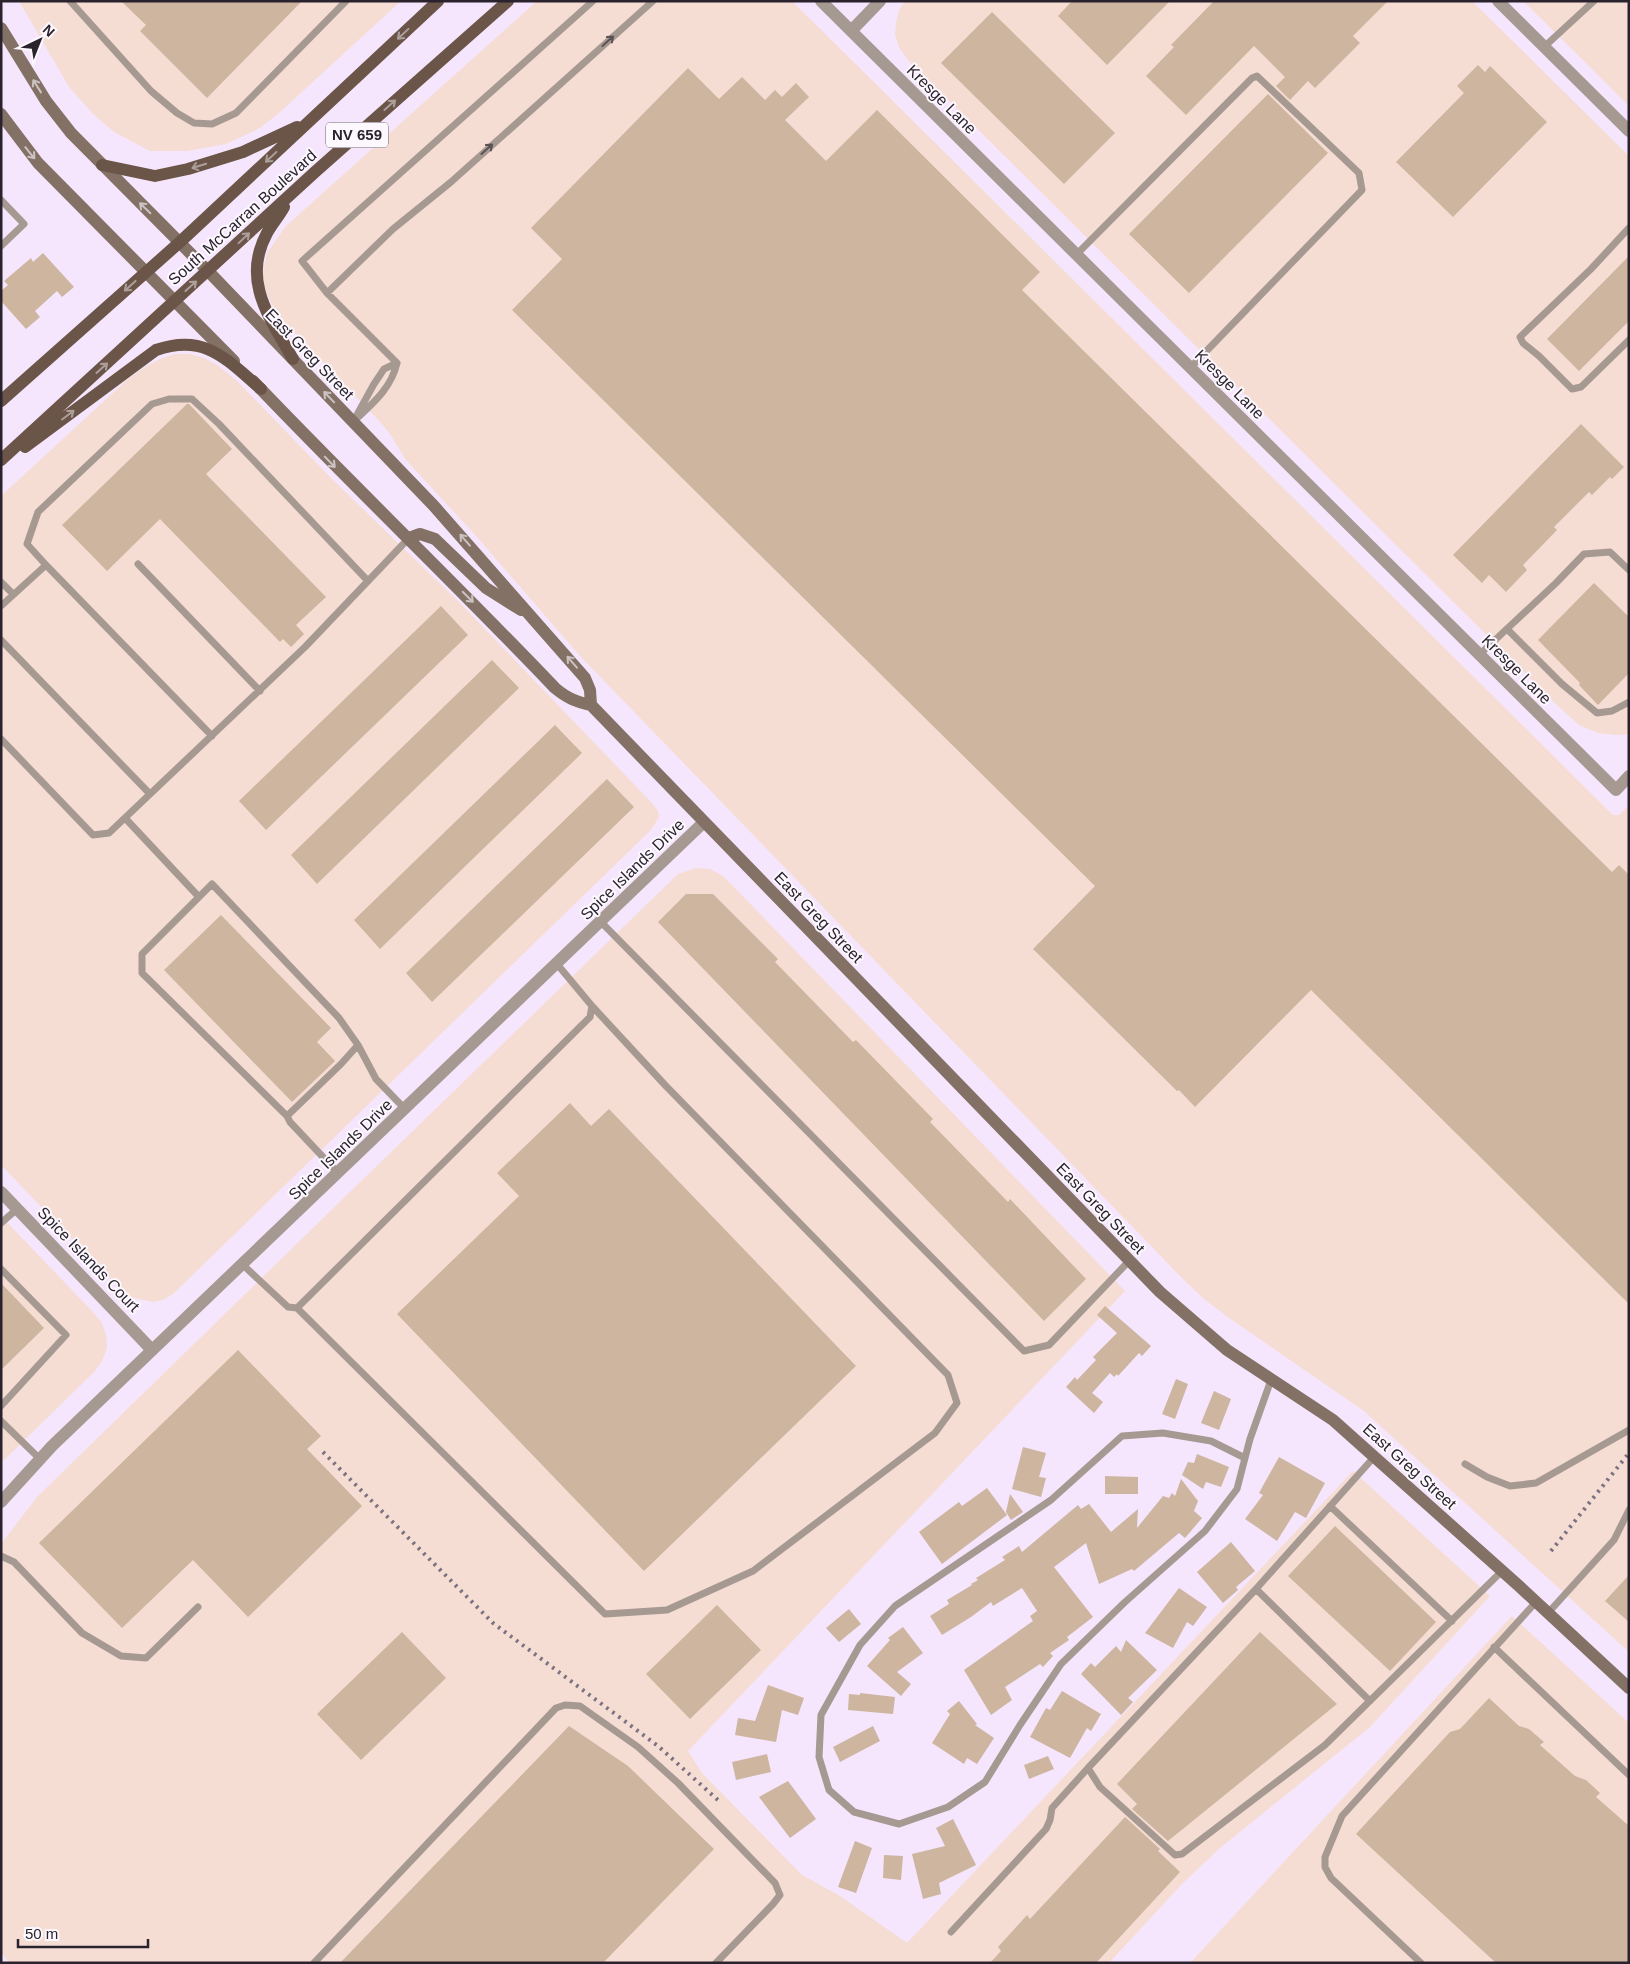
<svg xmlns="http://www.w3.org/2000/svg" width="1630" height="1964" viewBox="0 0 1630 1964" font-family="Arial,sans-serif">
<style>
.industrial{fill:#f5ddd3}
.building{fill:#cdb59f}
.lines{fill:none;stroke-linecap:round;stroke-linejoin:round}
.service{stroke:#a69991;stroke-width:7}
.minor{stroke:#a69991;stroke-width:12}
.tertiary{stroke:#a69991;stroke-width:12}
.secondary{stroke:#837166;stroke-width:12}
.primary{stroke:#6b5548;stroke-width:12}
.rail{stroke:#7b7181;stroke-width:4;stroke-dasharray:2.5 5;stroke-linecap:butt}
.oneway{stroke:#ac9e9a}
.oneway2{stroke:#5c5256}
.oneway3{stroke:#ccc2c1}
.labels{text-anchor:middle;stroke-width:4;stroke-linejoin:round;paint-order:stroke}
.shield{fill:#fcf8fe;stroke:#69636c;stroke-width:1}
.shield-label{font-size:15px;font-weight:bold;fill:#2a232e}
.street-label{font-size:16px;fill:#2a232e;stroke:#fcf8fe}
</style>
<rect width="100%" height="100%" fill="#f5e6fd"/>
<path class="industrial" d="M19,1H401L279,113L260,128L226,144L187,151H150L114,132L93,114L69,87Z
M537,1H792L1613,815H1619L1629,805V1652L1364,1411L1229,1318L1204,1299L1181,1277L580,656L477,537L406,460L392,437L382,424L286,324L272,305L265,289L263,272L267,253L286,226Z
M905,1H1472L1629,156V734L1617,735L1598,733L1579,725L1559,707L907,59L899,47L895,35L896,23L899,10Z
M1523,1H1629V106L1592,69Z
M175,354H190L204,358L217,365L236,380L332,479L460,603L652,803L658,811L659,817L651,830L173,1294L163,1300L153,1302L130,1297L121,1290L1,1165V496L128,379L145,367L162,358Z
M696,868L710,869L723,876L733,886L1125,1291L688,1751L702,1773L802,1875L840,1896L907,1943L1353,1471L1490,1596L1370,1727L1220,1848L1181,1885L1109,1963H9L1,1952V1544L37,1497L354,1188L678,874Z
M1,1216L93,1312L102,1323L106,1335L107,1348L102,1361L95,1371L1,1463Z
M1512,1616L1629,1723V1963H1190Z"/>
<path class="building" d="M121,1H302L207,98L140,31L146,25Z
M1072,1H1170L1107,65L1058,16Z
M1214,1H1388L1353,36L1360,43L1315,88L1308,81L1290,100L1276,86L1285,77L1254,46L1186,115L1146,76L1174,47L1171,45Z
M992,12L1115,133L1064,184L941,63Z
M1478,65L1485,72L1490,66L1547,122L1453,217L1396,162L1464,93L1457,86Z
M688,68L719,99L742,77L765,100L775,90L782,97L796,83L809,97L785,120L826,161L877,110L1040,272L1022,290L1612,872L1619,865L1629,875V1304L1311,990L1195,1107L1179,1090L1177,1091L1033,949L1095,886L512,310L562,259L531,228Z
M1268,94L1328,153L1189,293L1129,234Z
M43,253L74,287L62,297L57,291L35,311L40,317L26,329L1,301V291L8,285L4,281L31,258L33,262Z
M1629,256V321L1579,371L1547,339Z
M187,404H189L232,449L206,474L326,597L296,625L304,634L291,647L283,639L280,642L160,519L107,571L62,525Z
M1581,424L1624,467L1612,479L1610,477L1592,495L1589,492L1554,527L1557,530L1523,565L1527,570L1506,592L1489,575L1482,583L1453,555Z
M1594,583L1629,617V673L1598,705L1579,685L1580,683L1538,640Z
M441,606L468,635L266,830L239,801Z
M492,660L519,688L317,884L291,855Z
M555,725L582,753L380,949L354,920Z
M607,779L634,807L432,1002L406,973Z
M686,894H713L778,959L775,962L853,1042L856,1040L933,1119L930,1122L1008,1202L1010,1199L1086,1279L1044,1321L658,922Z
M221,915L331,1028L317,1042L335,1061L292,1102L164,970Z
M570,1103L591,1126L609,1109L856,1366L644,1571L397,1314L519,1196L497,1173Z
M1,1283L44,1328L1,1370Z
M1105,1306L1151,1346L1142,1356L1139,1353L1118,1376L1117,1374L1114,1377L1110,1373L1092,1393L1103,1402L1094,1413L1066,1387L1075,1377L1077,1380L1096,1360L1093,1357L1117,1333L1097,1315Z
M238,1350L321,1436L307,1449L362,1506L248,1617L193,1560L122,1628L39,1543Z
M1176,1379L1188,1384L1175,1419L1162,1414Z
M1214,1391L1231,1399L1219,1430L1201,1423Z
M1023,1447L1046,1453L1039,1477L1046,1478L1041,1497L1012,1489Z
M1197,1454L1229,1467L1221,1487L1206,1482L1203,1489L1182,1475L1188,1462L1194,1463Z
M1279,1457L1325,1483L1306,1518L1295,1512L1277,1541L1245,1519L1263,1495L1259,1493Z
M1105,1476L1138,1477V1494H1105Z
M1181,1479L1198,1501L1194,1511L1202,1518L1185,1538L1179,1533L1134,1571L1132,1569L1099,1584L1086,1543L1054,1567L1093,1617L1067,1637L1069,1640L1050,1653L1053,1656L1043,1667L1040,1664L1005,1687L1012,1700L991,1715L964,1670L1033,1621L1030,1616L1037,1611L1022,1588L993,1606L991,1602L971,1617L942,1635L930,1616L949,1604L947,1600L972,1585L971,1584L978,1580L976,1578L1005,1560L1002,1557L1019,1546L1022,1552L1078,1505L1081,1509L1089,1504L1111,1532L1138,1509L1137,1528L1163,1496L1169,1498L1172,1493L1175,1496Z
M987,1488L1007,1515L942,1564L919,1532L959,1502L962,1506Z
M1010,1494L1023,1512L1011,1520L1006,1512Z
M1335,1526L1436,1622L1390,1671L1288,1576Z
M1231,1542L1255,1571L1236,1587L1238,1590L1223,1603L1197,1572Z
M1629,1575V1622L1605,1601Z
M1179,1588L1207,1607L1193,1626L1187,1622L1173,1648L1145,1633Z
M717,1605L761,1650L690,1719L646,1674Z
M849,1609L861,1624L839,1642L826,1628Z
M903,1627L923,1653L897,1672L911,1684L901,1696L867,1666L890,1640L888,1638Z
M402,1632L446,1678L361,1760L317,1714Z
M1260,1632L1337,1704L1168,1841L1132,1809L1137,1804L1117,1784Z
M1126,1640L1157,1670L1128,1698L1133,1702L1121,1715L1081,1674L1091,1663L1095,1667L1116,1646L1121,1652Z
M768,1685L804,1698L798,1715L782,1710L776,1742L735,1735L738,1718L755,1721Z
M1062,1691L1101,1714L1091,1731L1087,1728L1070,1758L1030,1737L1046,1708L1050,1710Z
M860,1693L895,1697L893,1714L848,1710L849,1694L860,1695Z
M1489,1698L1519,1726L1529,1729L1544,1742L1540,1745L1575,1776L1586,1780L1600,1793L1596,1797L1629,1826V1963H1496L1356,1834L1450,1732L1460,1729Z
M959,1701L977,1724L975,1725L994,1738L977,1764L967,1758L964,1764L932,1743L950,1714L947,1711Z
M569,1726L628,1766L714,1849L603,1963H340Z
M873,1726L880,1741L840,1762L833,1747Z
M767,1754L771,1772L736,1780L732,1762Z
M1048,1756L1054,1769L1029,1779L1024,1765Z
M788,1781L816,1819L790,1838L759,1797Z
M1125,1817L1160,1849L1158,1851L1180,1872L1096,1963H990L1001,1951L998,1947L1019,1924L1027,1915L1030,1919Z
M953,1819L976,1865L939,1883L941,1894L923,1899L912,1854L945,1846L936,1828Z
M855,1841L872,1848L856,1893L838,1887Z
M884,1855L903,1856L901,1880L883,1878Z"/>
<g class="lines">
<path class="service" d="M70,1L151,91L177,113L194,123L212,124L236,113L346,1
M1544,47L1594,1
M1,200L24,224L1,246
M1629,228L1591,269L1520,337L1523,343L1539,356L1572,389L1581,387L1629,340
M1076,255L1252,78L1257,76L1359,173L1362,190L1190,368
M327,293L393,229L451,182L653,1
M397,363L327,293L302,261L593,1
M397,363C391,389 372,404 353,422L374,384L384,369Z
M138,564L260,691
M46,565L212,736
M1,582L13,594
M1,606L46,565L27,544L38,512L152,404L169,399H192L219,424L368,581L409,538
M1507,629L1562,684L1597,713L1612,711L1629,702
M1,640L150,794
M1479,655L1556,583L1584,554L1610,552L1629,570
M1,739L93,835L109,833L305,647L368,581
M125,818L199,897L212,884L339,1018L358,1045
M199,897L142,954V973L287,1116
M601,922L1024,1351L1049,1345L1129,1261
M338,1173L290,1122L287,1116L341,1064L358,1045L376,1079L405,1109
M1,1223L17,1209
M242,1264L288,1307L297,1308L590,1017L592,1006L557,964
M1,1269L66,1335L1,1406
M297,1308L605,1614L667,1610L753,1571L935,1433L957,1403L948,1375L665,1085L592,1006
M1,1421L40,1459
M1375,1456L1256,1589L1088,1768L1100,1787L1175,1855L1182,1854L1325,1745L1502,1571
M1245,1458L1211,1441L1163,1433L1122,1436L1051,1500L895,1606L860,1645L821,1715L819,1757L829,1790L854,1812L899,1824L948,1807L985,1782L1020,1725L1061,1664L1125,1602L1205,1531L1237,1489L1245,1458L1250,1439L1271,1380
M1465,1464L1487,1477L1510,1486L1536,1483L1629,1430
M1330,1506L1452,1621
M1,1556L14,1562L82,1633L121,1656L146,1658L198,1607
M1256,1589L1370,1701
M1548,1613L1614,1540L1629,1510
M1494,1647L1629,1775
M951,1932L1046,1829L1050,1820L1052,1808L1088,1768
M314,1963L556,1708L565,1705L580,1706L638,1747L678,1783L775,1883L780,1895L773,1904L716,1963
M1421,1963L1331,1878L1325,1867V1857L1342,1816L1536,1602"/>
<path class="minor" d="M821,1L1616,790L1629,776
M1498,1L1629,131
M851,31L880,1
M1,1192L152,1350"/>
<path class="tertiary" d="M1,1502L52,1446L704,822"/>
<path class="secondary" d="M1,28L46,101L71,133L208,271L434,506L585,678L590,690L591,705
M1,114L38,163L234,361
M253,381C352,485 456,584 555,688C567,698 576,702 591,705L1160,1292L1227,1350L1333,1420L1519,1586L1629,1688
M409,538L420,534L435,539L486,588L521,610"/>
<path class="primary" d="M102,165L155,176L188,169L243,152L297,127
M284,207C279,216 272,224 267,233C241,281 270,318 293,359
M1,401L180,242L438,1
M25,447L156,350C205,333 226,359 261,389
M1,460L315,172L508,1"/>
<path class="rail" d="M323,1452L493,1623L658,1746L719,1801
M1551,1551L1629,1453"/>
</g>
<defs><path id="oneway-shaft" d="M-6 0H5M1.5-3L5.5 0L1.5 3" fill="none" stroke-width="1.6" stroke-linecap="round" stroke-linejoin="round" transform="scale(1.25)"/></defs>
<g class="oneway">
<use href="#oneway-shaft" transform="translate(403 34) rotate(137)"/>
<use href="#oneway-shaft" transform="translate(390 105) rotate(-42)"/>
<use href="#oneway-shaft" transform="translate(271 157) rotate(137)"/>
<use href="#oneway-shaft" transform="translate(199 166) rotate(163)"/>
<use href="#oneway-shaft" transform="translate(244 238) rotate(-43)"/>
<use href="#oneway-shaft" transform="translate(130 286) rotate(138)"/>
<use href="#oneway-shaft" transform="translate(191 286) rotate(-42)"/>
<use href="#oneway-shaft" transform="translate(102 368) rotate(-42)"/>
<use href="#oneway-shaft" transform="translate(68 415) rotate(-37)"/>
</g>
<g class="oneway2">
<use href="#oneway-shaft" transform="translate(608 41) rotate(-42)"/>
<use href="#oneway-shaft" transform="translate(487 149) rotate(-42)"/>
</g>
<g class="oneway3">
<use href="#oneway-shaft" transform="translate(37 86) rotate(-122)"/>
<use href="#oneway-shaft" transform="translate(30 153) rotate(51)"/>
<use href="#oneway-shaft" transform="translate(145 208) rotate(-136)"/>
<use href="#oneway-shaft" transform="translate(329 397) rotate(-134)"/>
<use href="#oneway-shaft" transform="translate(330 462) rotate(46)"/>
<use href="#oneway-shaft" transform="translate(465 540) rotate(-131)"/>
<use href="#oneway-shaft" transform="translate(468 597) rotate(45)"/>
<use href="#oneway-shaft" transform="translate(572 662) rotate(-131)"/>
</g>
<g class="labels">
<rect class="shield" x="326" y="122.5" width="62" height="25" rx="4"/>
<g class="shield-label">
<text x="357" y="140">NV 659</text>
</g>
<g class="street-label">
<text transform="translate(942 99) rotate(45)" y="6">Kresge Lane</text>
<text transform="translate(242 217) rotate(-42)" y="6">South McCarran Boulevard</text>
<text transform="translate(310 354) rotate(46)" y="6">East Greg Street</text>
<text transform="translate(1230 384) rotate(45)" y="6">Kresge Lane</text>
<text transform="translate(1517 669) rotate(45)" y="6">Kresge Lane</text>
<text transform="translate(632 869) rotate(-44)" y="6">Spice Islands Drive</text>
<text transform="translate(819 917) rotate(46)" y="6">East Greg Street</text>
<text transform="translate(340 1149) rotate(-44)" y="6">Spice Islands Drive</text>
<text transform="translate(1101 1208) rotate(46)" y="6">East Greg Street</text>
<text transform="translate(89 1259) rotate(46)" y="6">Spice Islands Court</text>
<text transform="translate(1410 1466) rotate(42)" y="6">East Greg Street</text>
</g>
</g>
<rect width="1630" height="1964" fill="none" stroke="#2a232e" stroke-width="5"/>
<g transform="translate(40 40) rotate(43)" stroke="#fcf8fe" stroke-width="4" paint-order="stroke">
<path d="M0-4L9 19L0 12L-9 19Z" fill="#2a232e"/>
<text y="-8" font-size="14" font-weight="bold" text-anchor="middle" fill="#2a232e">N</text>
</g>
<path d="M18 1939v8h130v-8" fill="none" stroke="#2a232e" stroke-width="2.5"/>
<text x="25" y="1939" font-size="15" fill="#2a232e" stroke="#fcf8fe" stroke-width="4" paint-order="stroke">50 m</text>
</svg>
